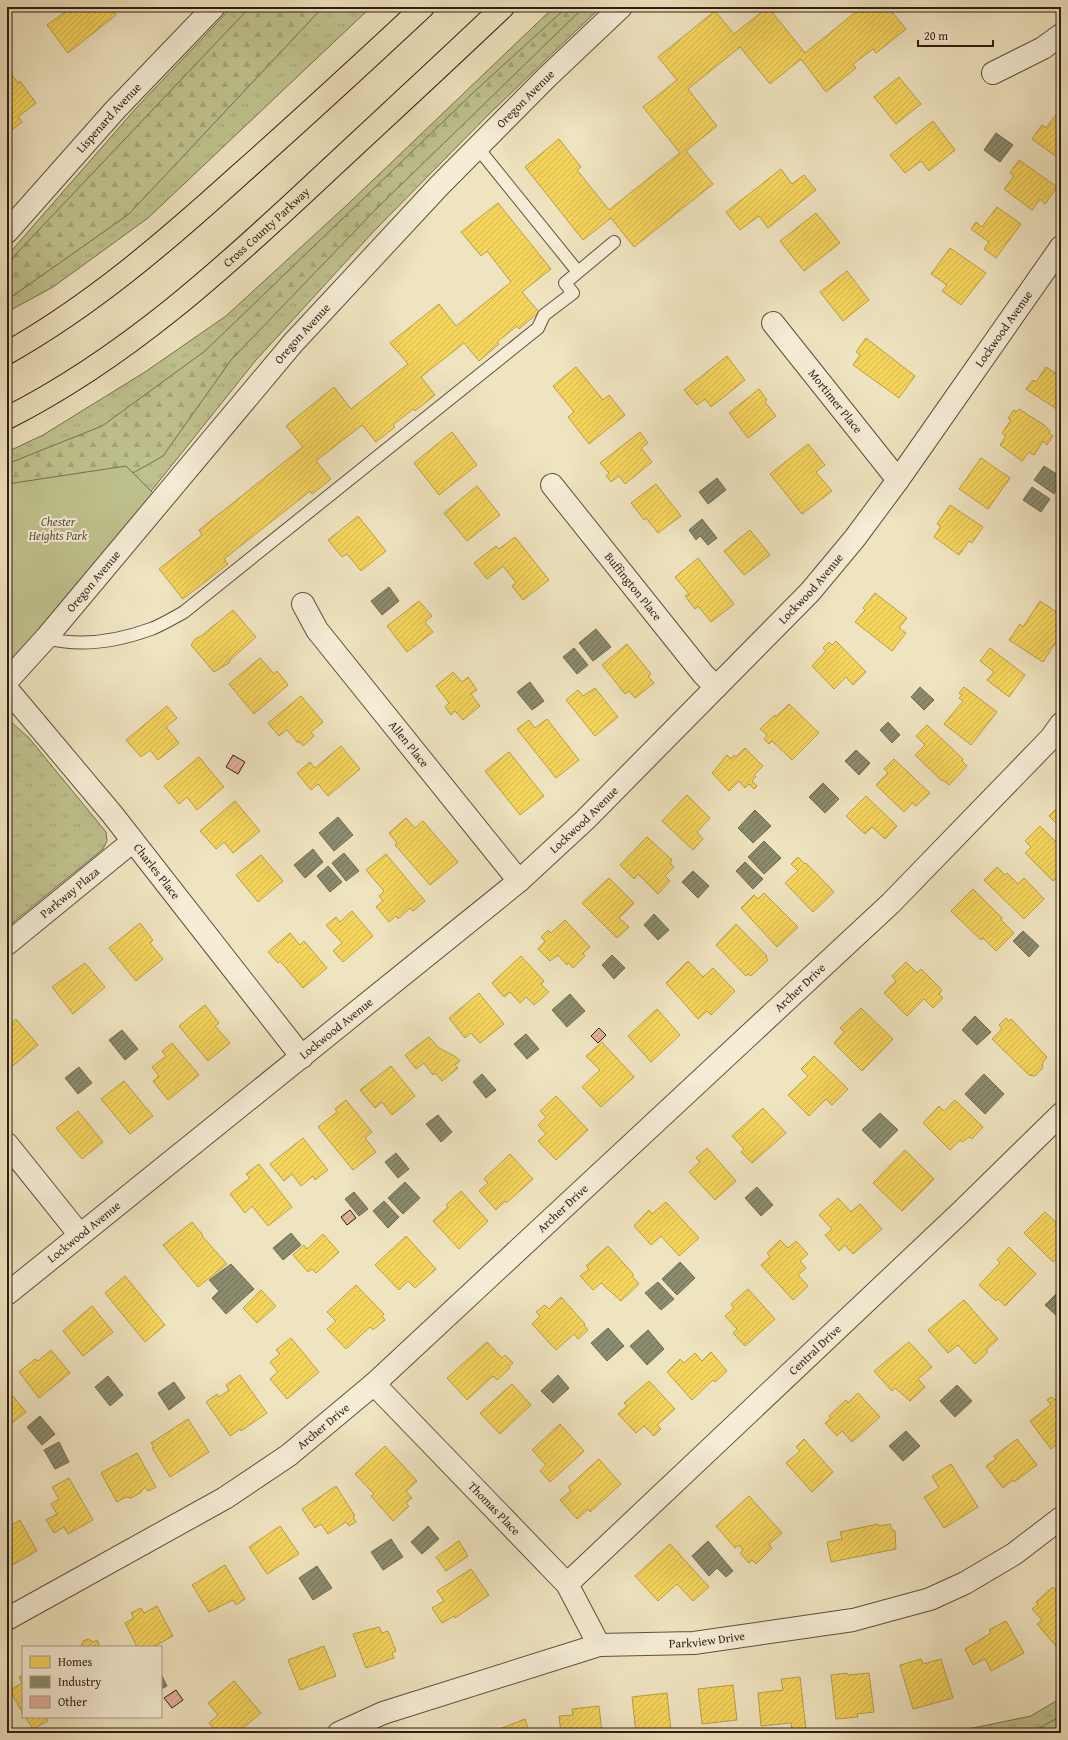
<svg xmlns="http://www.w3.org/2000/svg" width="1068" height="1740" viewBox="0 0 1068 1740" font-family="'Gentium Book Plus',serif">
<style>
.grass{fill:url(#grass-tufts);stroke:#787050}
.forest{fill:url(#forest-firs);stroke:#787050}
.park{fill:#bfc28e;stroke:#787050}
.homes{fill:url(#homes-hatch);stroke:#bb9e46}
.industry{fill:url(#industry-hatch);stroke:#716b52}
.building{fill:url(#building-hatch);stroke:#311d12}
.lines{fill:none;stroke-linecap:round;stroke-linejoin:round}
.lane-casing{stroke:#604f3e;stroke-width:14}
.street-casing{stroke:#604f3e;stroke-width:24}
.highway-casing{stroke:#311d12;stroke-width:24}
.lane{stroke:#f5edd6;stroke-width:12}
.street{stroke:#f5edd6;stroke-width:22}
.highway{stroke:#efe4c0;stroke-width:22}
.labels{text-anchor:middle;stroke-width:4;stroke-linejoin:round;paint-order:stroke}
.street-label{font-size:12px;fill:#311d12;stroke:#f5edd6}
.park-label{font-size:12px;font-style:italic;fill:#5c4f37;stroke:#f5edd6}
</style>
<defs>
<pattern id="grass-tufts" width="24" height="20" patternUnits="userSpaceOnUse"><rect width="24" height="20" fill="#bfc28e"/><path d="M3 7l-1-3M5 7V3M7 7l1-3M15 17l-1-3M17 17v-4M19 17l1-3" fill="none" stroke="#a5a679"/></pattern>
<pattern id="forest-firs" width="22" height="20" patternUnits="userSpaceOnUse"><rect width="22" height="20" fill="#bfc28e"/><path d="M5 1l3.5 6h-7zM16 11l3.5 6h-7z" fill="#a5a679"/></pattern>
<pattern id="homes-hatch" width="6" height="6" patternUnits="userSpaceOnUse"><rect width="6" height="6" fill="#f6d55c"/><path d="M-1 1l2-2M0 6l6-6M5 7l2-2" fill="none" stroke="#d3b64f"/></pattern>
<pattern id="industry-hatch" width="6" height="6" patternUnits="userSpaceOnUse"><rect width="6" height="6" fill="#8c8c6e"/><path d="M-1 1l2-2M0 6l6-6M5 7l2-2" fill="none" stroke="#737259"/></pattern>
<pattern id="building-hatch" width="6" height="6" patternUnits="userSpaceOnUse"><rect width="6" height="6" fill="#e5b29d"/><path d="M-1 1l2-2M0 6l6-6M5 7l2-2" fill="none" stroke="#c59986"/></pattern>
</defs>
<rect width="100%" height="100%" fill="#efe4c0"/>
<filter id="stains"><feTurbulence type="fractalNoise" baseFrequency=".005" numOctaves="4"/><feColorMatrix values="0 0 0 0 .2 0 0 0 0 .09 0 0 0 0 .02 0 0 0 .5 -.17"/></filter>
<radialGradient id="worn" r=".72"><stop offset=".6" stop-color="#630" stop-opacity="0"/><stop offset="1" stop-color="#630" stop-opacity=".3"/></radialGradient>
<path class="grass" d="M232,7H371L148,218L53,287L7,312V256L137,107Z
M554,7H601L490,113L374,231L256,360L152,490L7,658V452L43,435L145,372L226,316L348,204Z
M7,721L11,722L29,738L106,832L107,841L103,849L7,927Z
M1061,1698V1733H949L1031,1716Z"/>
<path class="forest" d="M250,7H323L129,214L7,300V266L16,254Z
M567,7H584L376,209L231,360L163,456L135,472L78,478L7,492V464L102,426L205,351L475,91Z
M1061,1716V1733H1030Z"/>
<path class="park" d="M126,466L155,495L7,669V484Z"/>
<path class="homes" d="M72,7H110L116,15L68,53L47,25Z
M768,7L805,53L862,7H888L906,29L876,53L873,49L853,64L856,68L826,92L801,59L770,84L740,47L688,89L717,126L686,151L713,184L634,247L611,218L583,240L525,167L559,139L581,167L577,170L609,210L680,153L643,107L677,80L658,57L715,11L734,34Z
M9,71L18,83L20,81L36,103L18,117L22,122L12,130L7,125V72Z
M899,77L921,104L896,124L874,97Z
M1058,112L1061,114V160L1032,139L1042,125L1046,128Z
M933,121L955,150L929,171L921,161L905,173L890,155Z
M1019,160L1057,187L1045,204L1040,199L1032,210L1004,189L1014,176L1010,173Z
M781,169L792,184L804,175L816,190L768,228L759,216L740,230L726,212Z
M498,203L551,269L522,292L539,312L519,329L517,326L497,342L499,344L479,361L464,343L421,377L435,395L415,411L413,409L393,425L395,427L376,442L362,425L316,461L331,479L312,494L310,491L224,559L228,564L183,599L159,569L202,535L199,530L303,447L286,426L334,387L351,409L408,364L390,343L439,304L456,326L511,282L487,251L481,256L461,232Z
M997,207L1021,224L996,258L984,249L989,242L971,229L976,222L982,227Z
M816,213L840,243L804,271L780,241Z
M950,248L986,273L961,305L942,291L947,285L931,274Z
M847,271L869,300L843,321L820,292Z
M866,338L915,376L899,398L853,365L860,355L856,352Z
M727,356L745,380L711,407L705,399L697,405L684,390Z
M576,367L603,400L609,395L625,415L589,444L568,417L574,412L553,386Z
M1046,367L1061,377V412L1026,389L1033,380L1036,382Z
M759,389L767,400L765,402L776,416L748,438L729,413Z
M1019,409L1044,425L1050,431L1049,433L1053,436L1047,445L1043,441L1034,455L1029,452L1022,461L1000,445L1006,436L1002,433L1011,420L1008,418L1014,410L1016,412Z
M452,432L477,465L439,495L414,463Z
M640,432L648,443L641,448L652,462L625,484L619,476L611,482L606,476L609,473L600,463Z
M808,444L825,465L816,472L832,491L802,514L770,474Z
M981,458L1010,478L988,509L959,489Z
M656,484L681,516L658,533L646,518L644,520L631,503Z
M477,486L500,515L467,541L444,513Z
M950,505L983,527L972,543L969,541L959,555L934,537L941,526L937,524Z
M358,516L386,551L361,571L347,554L342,557L328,540Z
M750,530L770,555L744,575L724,551Z
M515,537L549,580L523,600L512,586L516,583L503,566L487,579L474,563L496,546L499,549Z
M698,558L734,604L711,622L698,606L695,609L685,596L689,594L675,577Z
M875,593L907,618L899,628L906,633L892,651L855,622L865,610L863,608Z
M419,601L432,616L425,622L433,632L407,652L387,626Z
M1040,601L1061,615V634L1043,662L1009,640L1020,624L1023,627Z
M233,610L256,637L230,660L229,663L214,672L191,645L195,639L201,636Z
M836,641L866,672L853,685L846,677L834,689L812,666L826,651L823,648L829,642L832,645Z
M627,644L651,674L648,676L654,683L635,698L629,691L625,694L602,665Z
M990,648L1025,675L1009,697L987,680L994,672L980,661Z
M260,658L274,674L277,671L288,685L254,714L229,684Z
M453,672L462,682L468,677L477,690L471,694L480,706L463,720L455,711L451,715L445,707L449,703L436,686Z
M964,687L997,712L971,745L944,724L963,701L959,698L962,695L959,693Z
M595,688L618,717L595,736L566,700L578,690L583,696Z
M301,696L323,722L311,732L314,736L303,746L299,741L298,743L287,730L279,736L268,723Z
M789,704L819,733L792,760L772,741L769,744L764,739L767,735L760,729L775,715L776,717Z
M167,706L177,718L166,727L179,743L158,760L150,750L141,757L126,740Z
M547,719L579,760L556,778L517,729L529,720L535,728Z
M927,725L963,759L962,761L967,766L949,785L943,780L942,781L915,755L925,745L916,736Z
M341,746L360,769L328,796L318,784L311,790L297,773L310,762L315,768Z
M745,748L763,766L754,775L756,777L752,781L757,786L754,789L749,784L745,788L739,781L729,791L712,773L727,755L731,759L734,755L736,757Z
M509,752L544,796L520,815L485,771Z
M199,757L224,787L197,810L187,797L179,804L164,786Z
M894,759L930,793L916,806L912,803L904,812L876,785L888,773L884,769Z
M687,795L710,818L697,832L703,839L693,850L662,821Z
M866,796L897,826L885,839L872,827L865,834L846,816Z
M235,801L260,831L233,853L224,842L216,849L200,831Z
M1061,804V828L1049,816Z
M406,818L415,828L423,821L458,862L430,885L395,845L397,843L389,833Z
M1040,826L1061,847V874L1053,881L1025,853L1031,847L1025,841Z
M647,837L672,860L670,863L674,867L665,876L670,881L658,894L638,874L634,879L620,865Z
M386,854L425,901L413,911L410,908L398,919L396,916L389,922L376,907L383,901L379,896L384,891L366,870Z
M261,855L283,881L258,902L236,875Z
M798,857L805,864L806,863L834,892L813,912L785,883L798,871L791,864Z
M997,867L1005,875L1007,873L1018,884L1024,878L1044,899L1024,919L984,880Z
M609,878L634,903L619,918L629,927L617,938L582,903Z
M973,889L1002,918L1001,920L1014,933L996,951L983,938L981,940L951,911Z
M764,893L798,927L777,947L741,908L754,895L758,899Z
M352,911L373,936L343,962L333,951L342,943L326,925L336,917L340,922Z
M565,920L590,947L583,953L585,956L573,968L569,963L567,965L558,955L550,961L538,949L545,941L541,937L548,930L551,933Z
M140,923L153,940L150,943L163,959L136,981L109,948Z
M736,924L767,956L766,957L768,960L751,976L748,974L746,976L716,945Z
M290,933L300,945L304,941L327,968L303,988L280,961L278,963L268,952Z
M521,956L544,981L541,984L549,992L534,1005L526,997L520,1003L510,992L504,997L492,983Z
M688,961L703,977L713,968L735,991L711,1015L707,1011L698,1019L666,983Z
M906,962L917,973L921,969L942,990L939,994L943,998L933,1008L924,999L907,1016L884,993L896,981L892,976Z
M85,963L105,987L73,1014L52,987Z
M479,993L504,1024L480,1043L471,1033L465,1038L449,1018Z
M205,1005L219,1023L215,1026L230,1043L208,1061L179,1026Z
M861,1008L893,1039L862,1071L834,1043L844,1032L840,1028Z
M657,1009L680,1035L651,1062L628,1036Z
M1006,1018L1009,1021L1011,1019L1047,1057L1043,1062L1042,1069L1035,1076L1029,1075L992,1039L1002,1029L999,1025Z
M16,1019L38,1045L10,1068L7,1064V1027Z
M429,1037L439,1048L456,1057L460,1061L455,1065L458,1068L442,1081L435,1073L433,1075L424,1063L416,1069L405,1055Z
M602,1042L634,1077L601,1107L582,1087L600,1070L586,1056Z
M172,1043L199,1075L168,1100L153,1081L159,1076L152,1067L166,1056L162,1051Z
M814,1056L848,1089L832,1105L826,1099L809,1116L788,1095L808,1076L801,1069Z
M391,1066L415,1096L392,1115L382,1102L375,1108L360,1090Z
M124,1081L153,1116L130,1134L101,1099Z
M556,1096L588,1130L556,1160L538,1141L546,1134L538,1125L546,1117L540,1111Z
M346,1100L372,1132L365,1138L376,1152L353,1170L318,1127L337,1112L335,1109Z
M955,1100L983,1127L972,1139L969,1137L962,1142L960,1140L950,1150L923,1123L939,1106L944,1111Z
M763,1108L786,1133L752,1163L741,1152L744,1149L732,1136Z
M78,1111L103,1142L82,1159L56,1128Z
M303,1138L328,1170L315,1180L313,1176L301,1186L292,1174L284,1181L270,1164Z
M707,1148L736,1181L715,1200L689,1172L700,1162L696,1158Z
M905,1150L934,1179L902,1211L873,1183Z
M510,1154L533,1179L506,1203L505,1201L496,1210L479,1191L488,1183L484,1179Z
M259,1164L292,1207L268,1226L252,1206L245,1213L230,1194L250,1178L246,1174Z
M461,1191L488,1221L459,1249L433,1221L448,1207L446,1205Z
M838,1198L851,1212L860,1204L882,1229L853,1254L845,1245L839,1251L825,1235L832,1229L819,1215Z
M1061,1199V1209L1056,1204Z
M666,1202L699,1238L679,1256L661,1236L651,1245L634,1226L649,1210L652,1214Z
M1045,1212L1061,1227V1254L1053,1262L1024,1233Z
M192,1222L203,1235L202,1236L227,1264L198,1287L163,1245Z
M323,1234L339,1252L316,1273L312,1269L308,1272L293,1255L304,1245L307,1249Z
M406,1236L436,1269L415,1288L408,1281L399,1290L375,1265Z
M780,1240L788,1248L796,1241L808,1254L800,1261L806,1268L798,1275L808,1286L793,1300L761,1265L770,1257L767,1253Z
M608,1246L634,1275L632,1276L639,1284L621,1301L601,1283L593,1290L580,1276L589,1269L586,1266Z
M1009,1247L1036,1274L1005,1306L998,1299L996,1301L979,1285L1000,1263L997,1260Z
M125,1276L165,1325L145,1342L105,1293Z
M356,1285L384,1314L382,1316L385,1320L373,1330L370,1327L346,1349L327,1329L336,1321L327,1312Z
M748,1289L775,1319L745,1346L733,1333L737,1329L725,1316L734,1308L731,1304Z
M261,1290L276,1306L257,1323L243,1308Z
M561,1297L585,1324L584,1325L588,1330L578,1339L574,1334L556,1350L532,1324L540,1316L536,1312L545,1305L549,1309Z
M964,1300L998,1339L986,1350L988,1352L975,1364L958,1345L948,1353L928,1330Z
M92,1306L113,1332L83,1356L63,1331Z
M291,1338L319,1372L287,1399L270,1379L278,1372L270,1362L280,1354L276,1350Z
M487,1342L502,1358L505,1355L513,1363L509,1366L510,1368L497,1380L493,1376L467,1400L447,1378Z
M909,1342L932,1367L918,1379L925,1387L910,1401L895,1388L892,1391L874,1371Z
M51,1350L70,1373L39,1398L19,1372L35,1359L38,1361Z
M711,1352L727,1371L715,1382L713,1380L692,1400L667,1372L680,1359L684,1363L695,1353L702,1361Z
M240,1375L267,1413L241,1431L240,1429L230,1436L206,1402L217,1394L219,1397L229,1390L226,1385Z
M649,1381L675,1409L657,1425L661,1429L654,1436L644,1426L636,1433L618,1414L627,1406L624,1403Z
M512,1384L531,1405L500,1434L480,1413Z
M7,1389L26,1412L7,1427Z
M858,1393L880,1417L852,1442L842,1431L837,1436L825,1423L831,1418L829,1416L846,1400L848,1403Z
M1061,1396V1441L1051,1449L1030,1421L1051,1405L1047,1400L1052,1397L1055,1400Z
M188,1419L209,1452L170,1477L152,1448L154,1447L151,1443Z
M560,1424L584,1451L550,1482L540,1471L546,1465L532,1450Z
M804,1439L833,1472L812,1492L786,1463L800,1451L796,1447Z
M1017,1439L1037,1465L1014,1482L1013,1480L1003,1488L986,1466L996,1459L994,1456Z
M385,1446L417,1481L406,1491L412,1498L406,1503L409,1506L393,1521L371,1496L374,1494L355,1474Z
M137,1453L156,1487L148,1491L145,1487L140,1493L131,1498L126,1497L117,1502L101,1473Z
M599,1459L621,1484L590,1512L588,1509L577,1519L560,1500L571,1491L568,1487Z
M951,1464L978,1507L944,1528L924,1497L939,1488L932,1476Z
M69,1478L93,1520L68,1534L64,1527L54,1533L46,1520L57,1514L51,1504L59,1499L52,1487Z
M336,1486L355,1516L353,1517L356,1522L349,1526L346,1522L328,1534L321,1524L315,1528L302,1509Z
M749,1496L782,1533L769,1544L772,1548L756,1564L752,1560L749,1563L740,1553L743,1550L739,1545L735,1548L716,1526Z
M20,1520L37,1551L7,1568V1528Z
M878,1524L879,1526L890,1524L892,1530L895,1531L896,1549L831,1562L827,1542L842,1539L840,1532Z
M280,1526L299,1554L267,1574L249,1547Z
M459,1541L468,1556L446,1571L436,1557Z
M670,1544L709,1587L693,1601L677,1584L658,1601L635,1576Z
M225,1565L245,1599L236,1605L233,1600L209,1612L192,1585Z
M471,1569L489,1595L455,1618L454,1616L442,1623L432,1608L444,1601L437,1591Z
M1053,1587L1061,1597V1652L1037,1624L1042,1620L1032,1609L1038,1604L1036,1602Z
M157,1606L173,1636L153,1647H137L125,1623L134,1618L131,1613L141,1608L144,1613Z
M1006,1621L1024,1653L991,1671L985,1659L973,1665L965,1649L991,1633L989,1630Z
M379,1627L382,1633L388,1631L396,1651L392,1653L394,1658L366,1668L353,1634Z
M88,1639L93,1642L97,1640L100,1647H81L83,1641Z
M324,1646L336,1676L300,1690L288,1660Z
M921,1659L923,1664L941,1659L953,1698L913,1709L900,1665Z
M847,1673L848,1675L869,1673L874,1712L857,1714L858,1717L836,1719L831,1675Z
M23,1675V1714L10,1690L22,1683L19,1677Z
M800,1677L806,1729L792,1731L791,1723L761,1726L758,1693L783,1690L781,1679Z
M234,1681L261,1713L237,1733H217L209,1723L218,1715L208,1703Z
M733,1685L737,1720L702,1724L698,1689Z
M667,1693L671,1731L662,1733H636L632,1697Z
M599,1706L602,1733H561L559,1716L573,1715L572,1709Z
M25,1717H46L48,1721L33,1729Z
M525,1719L530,1733H492V1732Z"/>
<path class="industry" d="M996,133L1013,145L1000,162L984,150Z
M1044,466L1061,477V483L1054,494L1034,480Z
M717,478L726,490L708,504L699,492Z
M1032,487L1050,499L1041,512L1023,500Z
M702,519L717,538L708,545L700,536L696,540L689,530Z
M389,587L399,601L382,615L371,601Z
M596,629L611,647L593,661L579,643Z
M574,648L588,665L577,674L563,657Z
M530,682L544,701L532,710L517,692Z
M920,687L934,700L924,710L911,697Z
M888,722L900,735L892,743L880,730Z
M856,750L870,763L859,775L845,761Z
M823,783L839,799L825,813L809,797Z
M755,810L771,826L753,843L738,828Z
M338,817L353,835L334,851L319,833Z
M764,841L781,858L764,874L748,857Z
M313,849L323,862L305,878L294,865Z
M344,853L359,871L346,881L332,863Z
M745,862L763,879L753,889L736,871Z
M328,866L342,882L330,892L317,876Z
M693,871L709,886L698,898L682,882Z
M654,914L669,930L658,940L644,925Z
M1023,931L1039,946L1029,957L1013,941Z
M612,955L625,968L614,979L602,965Z
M570,994L585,1011L567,1027L552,1010Z
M975,1016L991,1032L977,1045L962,1030Z
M122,1030L138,1049L125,1060L109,1040Z
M526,1034L539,1049L527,1059L514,1044Z
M79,1067L92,1083L78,1094L65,1078Z
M482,1074L496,1090L486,1098L473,1082Z
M984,1074L1004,1094L985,1114L965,1094Z
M880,1113L898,1130L880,1148L862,1130Z
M438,1115L452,1132L441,1142L426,1124Z
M396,1153L409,1169L398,1178L385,1162Z
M405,1182L420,1198L403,1214L388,1198Z
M757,1187L773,1205L761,1216L745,1198Z
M354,1192L368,1209L359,1216L345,1199Z
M384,1201L399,1217L388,1228L373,1211Z
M291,1233L301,1245L283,1260L273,1248Z
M680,1262L695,1278L677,1295L662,1279Z
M231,1264L254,1289L226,1314L212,1298L219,1291L209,1280Z
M658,1282L674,1299L661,1310L645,1293Z
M1061,1289V1320L1045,1305Z
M608,1328L624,1346L607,1361L591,1343Z
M648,1330L664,1349L647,1365L630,1346Z
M558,1375L569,1388L553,1403L541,1391Z
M108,1376L123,1395L110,1406L95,1387Z
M174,1382L185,1398L169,1410L158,1393Z
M957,1385L972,1401L955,1417L940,1401Z
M40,1416L55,1434L42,1445L27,1427Z
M906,1431L920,1446L903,1461L889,1446Z
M59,1442L69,1462L55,1469L44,1450Z
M428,1526L439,1539L422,1554L411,1542Z
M391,1539L403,1557L383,1570L371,1552Z
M708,1541L733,1571L726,1577L717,1568L709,1576L692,1556Z
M317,1566L332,1588L313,1600L299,1578Z
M161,1674L167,1686L161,1689Z"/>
<path class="building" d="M233,755L245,762L238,774L226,767Z
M599,1028L606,1035L598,1043L591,1036Z
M350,1210L356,1218L347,1225L341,1217Z
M176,1690L183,1700L172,1708L164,1698Z"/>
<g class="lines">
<g class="lane-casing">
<path id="lane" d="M477,147L578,272
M46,638C80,647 118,641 151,629C162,625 173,618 184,612L538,328L544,315L573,293L565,283L614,242"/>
</g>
<g class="street-casing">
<g id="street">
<path d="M993,73L1043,48L1061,35"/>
<path id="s1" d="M7,232L115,110L214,7"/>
<path id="s2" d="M773,323L898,480"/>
<path id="s3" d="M552,485L703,674L716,687"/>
<path id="s4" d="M303,604L317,630L519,881"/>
<path id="s5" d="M7,681L46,638L293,343L439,186L546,78L621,7"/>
<path id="s6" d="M7,689L112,814L302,1057"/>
<path id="s7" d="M7,944L133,841"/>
<path d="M7,1144L80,1235"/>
<path id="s8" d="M7,1294L519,881L585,820L810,592L855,538L898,480L1061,247"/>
<path id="s9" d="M374,1384L567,1584L599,1645"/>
<path id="s10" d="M567,1584L961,1212L1061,1114"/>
<path id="s11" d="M7,1619L225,1498L289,1455L374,1384L891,903L1051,738L1061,724"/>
<path id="s12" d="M339,1733L383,1713L599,1645L694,1643L853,1620L930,1599L965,1583L1014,1554L1061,1518"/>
</g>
</g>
<g class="highway-casing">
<g id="highway">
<path d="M7,353C92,305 165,242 237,177C300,121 362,64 423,7"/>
<path id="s13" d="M7,418C126,358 224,268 320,178C381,121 442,65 503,7"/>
</g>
</g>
<use href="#lane" class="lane"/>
<use href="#street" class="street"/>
<use href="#highway" class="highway"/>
</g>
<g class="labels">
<g class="street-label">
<text dy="4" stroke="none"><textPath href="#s5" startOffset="780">Oregon Avenue</textPath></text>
<text dy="4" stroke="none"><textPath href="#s1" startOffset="153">Lispenard Avenue</textPath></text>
<text dy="4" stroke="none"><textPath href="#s13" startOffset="323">Cross County Parkway</textPath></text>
<text dy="4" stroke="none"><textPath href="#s8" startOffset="1395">Lockwood Avenue</textPath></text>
<text dy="4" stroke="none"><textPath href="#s5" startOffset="456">Oregon Avenue</textPath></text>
<text dy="4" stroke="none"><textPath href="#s2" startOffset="100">Mortimer Place</textPath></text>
<text dy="4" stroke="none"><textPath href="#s5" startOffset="132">Oregon Avenue</textPath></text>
<text dy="4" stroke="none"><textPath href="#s3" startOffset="130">Buffington Place</textPath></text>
<text dy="4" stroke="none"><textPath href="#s8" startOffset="1071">Lockwood Avenue</textPath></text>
<text dy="4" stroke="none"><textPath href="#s4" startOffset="176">Allen Place</textPath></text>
<text dy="4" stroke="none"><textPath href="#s8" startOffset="747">Lockwood Avenue</textPath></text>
<text dy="4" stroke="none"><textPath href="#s6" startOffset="236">Charles Place</textPath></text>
<text dy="4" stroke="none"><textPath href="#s7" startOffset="81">Parkway Plaza</textPath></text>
<text dy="4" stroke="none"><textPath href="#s11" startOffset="1019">Archer Drive</textPath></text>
<text dy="4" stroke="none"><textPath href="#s8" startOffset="423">Lockwood Avenue</textPath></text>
<text dy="4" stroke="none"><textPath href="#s11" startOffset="695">Archer Drive</textPath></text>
<text dy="4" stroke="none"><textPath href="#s8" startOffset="99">Lockwood Avenue</textPath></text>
<text dy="4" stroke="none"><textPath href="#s10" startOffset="341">Central Drive</textPath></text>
<text dy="4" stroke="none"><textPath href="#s11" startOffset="371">Archer Drive</textPath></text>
<text dy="4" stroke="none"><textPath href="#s9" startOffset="173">Thomas Place</textPath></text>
<text dy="4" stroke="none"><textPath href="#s12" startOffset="383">Parkview Drive</textPath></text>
</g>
<g class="park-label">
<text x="58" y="526">Chester<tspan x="58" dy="14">Heights Park</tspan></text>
</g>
</g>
<rect width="1068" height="1740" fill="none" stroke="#efe4c0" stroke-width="24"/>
<rect x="8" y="8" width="1052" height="1724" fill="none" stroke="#311d12" stroke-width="2"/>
<rect x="12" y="12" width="1044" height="1716" fill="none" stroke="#311d12"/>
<rect x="22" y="1646" width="140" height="72" fill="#f5edd6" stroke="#a79a88"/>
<rect x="30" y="1656" width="20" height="12" fill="#f6d55c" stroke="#a79a88"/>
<text x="58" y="1666" font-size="12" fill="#311d12">Homes</text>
<rect x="30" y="1676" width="20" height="12" fill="#8c8c6e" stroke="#a79a88"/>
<text x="58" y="1686" font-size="12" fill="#311d12">Industry</text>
<rect x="30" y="1696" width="20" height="12" fill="#e5b29d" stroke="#a79a88"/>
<text x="58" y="1706" font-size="12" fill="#311d12">Other</text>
<path d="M918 40v6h75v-6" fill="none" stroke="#311d12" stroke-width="2"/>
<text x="924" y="40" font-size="12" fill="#311d12" stroke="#f5edd6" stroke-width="3" paint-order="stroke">20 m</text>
<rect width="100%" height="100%" filter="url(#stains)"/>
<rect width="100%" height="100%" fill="url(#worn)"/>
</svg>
